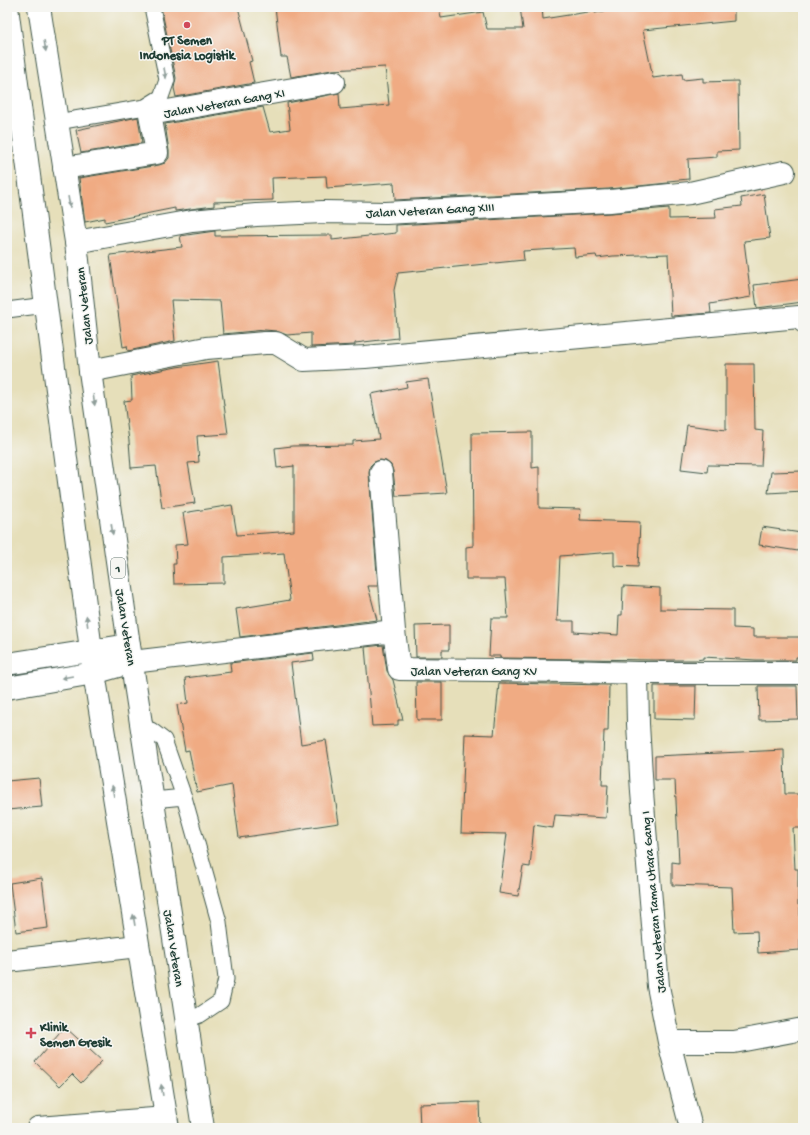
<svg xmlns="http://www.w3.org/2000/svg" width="810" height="1135" viewBox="0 0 810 1135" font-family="'Gochi Hand',sans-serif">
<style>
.building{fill:#f0ab83}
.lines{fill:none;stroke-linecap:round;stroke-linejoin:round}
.lane-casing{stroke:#3d5548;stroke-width:17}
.street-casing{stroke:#3d5548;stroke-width:24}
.highway-casing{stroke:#3d5548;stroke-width:24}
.lane{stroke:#fff;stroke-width:15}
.street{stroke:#fff;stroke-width:22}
.highway{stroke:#fff;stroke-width:22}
.oneway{fill:#8f9e9a}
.poi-dot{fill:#d1495b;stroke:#f6f6f2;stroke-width:1.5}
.labels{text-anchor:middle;stroke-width:3;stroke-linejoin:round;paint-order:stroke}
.shield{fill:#f6f6f2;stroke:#60746d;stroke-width:1}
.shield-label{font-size:12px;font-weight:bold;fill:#1f3d34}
.poi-label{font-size:13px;font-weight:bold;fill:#1f3d34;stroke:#f6f6f2}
.street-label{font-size:13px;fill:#1f3d34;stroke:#f6f6f2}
</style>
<rect width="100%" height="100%" fill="#f6f6f2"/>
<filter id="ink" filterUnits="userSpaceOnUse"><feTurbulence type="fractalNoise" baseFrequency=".025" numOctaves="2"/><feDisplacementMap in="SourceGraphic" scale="8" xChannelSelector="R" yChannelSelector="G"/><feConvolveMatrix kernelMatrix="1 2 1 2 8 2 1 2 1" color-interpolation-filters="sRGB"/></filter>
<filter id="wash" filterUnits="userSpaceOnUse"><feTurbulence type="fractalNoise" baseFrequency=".012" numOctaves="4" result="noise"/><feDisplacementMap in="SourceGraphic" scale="16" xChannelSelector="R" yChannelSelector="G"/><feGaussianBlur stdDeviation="0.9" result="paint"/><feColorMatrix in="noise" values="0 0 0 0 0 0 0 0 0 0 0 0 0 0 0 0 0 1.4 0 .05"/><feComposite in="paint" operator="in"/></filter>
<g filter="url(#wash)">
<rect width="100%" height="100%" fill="#e6dfba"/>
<g id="blocks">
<path class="building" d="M161,7H238L252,61L249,62L254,83L176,97L174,88L176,78Z
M275,7H439L441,18L483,12L487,29H523L520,7H542L543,19L594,11L595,13L623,7H734V21L643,30L653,78L682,74L683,80L703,78V82L738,81L739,150L717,151V157L688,159L689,179L668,181V183L609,189L395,200L394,183L327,188L326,176L272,178L273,200L214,202V206L175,211V208L105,222V218L85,222L79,178L159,165L165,163L169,158V151L165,124L263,107L270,132L290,129L287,103L339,93L340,109L389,105L385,67L332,70L291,77L287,57H281Z
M138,117L142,143L81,153L76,130Z
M764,194L770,238L744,241L751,297L710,304L711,313L671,316L668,254L613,256L597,258L596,255L575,257L574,248L523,251L524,260L398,273L394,290L398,338L355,343V345L311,347V333L287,335L276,331L265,330L223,334L220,301L171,300L175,341L128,351L127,346L123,347L110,255L182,247L180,236L215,231V236L332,235V240L396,233V225L611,213L669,208V219L716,218L715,209L742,206L741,198Z
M803,279V302L757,308L754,285Z
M218,361L228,434L197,436L199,462L188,463L195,503L162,508L156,466L131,468L129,441L124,401L132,400L131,376L177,367Z
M726,364H754L755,430L763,431L761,466L708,465L707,472L681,469L687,425L726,430Z
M428,379L447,493L396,496L393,471L391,465L386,461L380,460L374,462L370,466L369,473L378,586H368L377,620L240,637L236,609L290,600L284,553L224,557V583L174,584L173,564H176L175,545L188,544L183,513L232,505L237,535L294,531V466L277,468L275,448L292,446L353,445V441L379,439L371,394L407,387L406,382Z
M532,432V468L539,467V508L581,509L580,520L640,522L638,567L614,566V552L560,556L557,621H574V632L618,635L619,615H622L623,586L660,588V609L733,610V628L753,629V637H803V657H796V660H756L703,657V659L696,660H655L500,658V656H489L491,618H508L505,579H466V547L473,546L472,433Z
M803,471V491L768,493L771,472Z
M762,527L801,533L798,551L759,545Z
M449,625V650H442V657H416L415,626Z
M383,645L387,671L393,680L403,720H398V725L372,726L365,647Z
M313,653L314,660L291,663L301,744L326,740L339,823L239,838L232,785L197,792L189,750L185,751L177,705L188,703L185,678L231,672L230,663Z
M416,682H442V720H417Z
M499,683L609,685L608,731H604L602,785H608L606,818L555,815L553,828L534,825L530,867L523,866L518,896L499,893L507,834L461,833L465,734L494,735Z
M654,686H696L695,720L654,719Z
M758,686H797L798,719L759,720Z
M784,750L785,794H803V828H793L795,869H798V905H800V950L758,953L757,931L734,932L732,887L672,885V862L679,863L675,780H655V756Z
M39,778L42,807L7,810V781Z
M42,878L48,928L16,932L10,883Z
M65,1027L102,1061L81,1083L72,1074L60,1086L35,1062Z
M479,1102L480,1128H420L419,1104Z"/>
</g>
</g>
<g filter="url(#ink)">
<use href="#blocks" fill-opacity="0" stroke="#3d5548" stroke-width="1"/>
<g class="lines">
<g class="lane-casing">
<path id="lane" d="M57,122L145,107L161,97L167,80L152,7
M7,310L46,305
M142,728L151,730L164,740L184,797L219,922L226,979L221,1001L200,1015L186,1020
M153,800L184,797"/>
</g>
<g class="street-casing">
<path id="street" d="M64,168L157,153L150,114L334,82
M76,242L192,221L256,215L323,212L386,213L610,201L690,193L784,172
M90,371L206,348L265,343H276L304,360L365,357L799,317L803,321
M381,472L394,631
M7,664L129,645
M637,673L638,724L642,792L658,986L669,1042L691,1128
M7,688L94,673L132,662L394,631L399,669L569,671L637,673H803
M7,961L138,946
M669,1042H734L803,1029
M38,1128L166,1118"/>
</g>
<g class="highway-casing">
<path id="highway" d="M7,7L94,673L168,1128
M39,7L76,242L90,371L129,645L203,1128"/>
</g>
<use href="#lane" class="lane"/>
<use href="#street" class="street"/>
<use href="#highway" class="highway"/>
</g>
<defs><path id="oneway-solid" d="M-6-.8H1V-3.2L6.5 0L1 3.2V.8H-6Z"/></defs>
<g class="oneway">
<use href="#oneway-solid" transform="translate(45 46) rotate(81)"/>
<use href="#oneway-solid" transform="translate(165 73) rotate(79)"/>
<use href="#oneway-solid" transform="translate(69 202) rotate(81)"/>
<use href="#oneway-solid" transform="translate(94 400) rotate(82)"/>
<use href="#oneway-solid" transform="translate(112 529) rotate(82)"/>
<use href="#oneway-solid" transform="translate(87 621) rotate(-97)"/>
<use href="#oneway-solid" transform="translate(67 677) rotate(170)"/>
<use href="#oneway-solid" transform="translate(113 791) rotate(-99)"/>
<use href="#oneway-solid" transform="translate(134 920) rotate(-99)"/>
<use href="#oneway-solid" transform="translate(162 1090) rotate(-99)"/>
</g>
</g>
<g class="poi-dot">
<circle cx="187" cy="25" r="4"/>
<path d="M29 1027h4v4h4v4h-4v4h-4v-4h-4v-4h4z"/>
</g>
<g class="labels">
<rect class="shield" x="111" y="558" width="14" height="20" rx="3"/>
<g class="shield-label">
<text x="118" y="572">1</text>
</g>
<g class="poi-label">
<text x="187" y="44">PT Semen<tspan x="187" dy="15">Indonesia Logistik</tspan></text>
<text x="40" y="1031" text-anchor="start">Klinik<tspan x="40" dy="15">Semen Gresik</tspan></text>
</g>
<g class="street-label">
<text transform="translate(224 102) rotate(-10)" y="5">Jalan Veteran Gang XI</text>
<text transform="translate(430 209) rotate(-3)" y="5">Jalan Veteran Gang XIII</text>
<text transform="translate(83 306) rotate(-96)" y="5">Jalan Veteran</text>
<text transform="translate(127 627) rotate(81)" y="5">Jalan Veteran</text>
<text x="474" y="675">Jalan Veteran Gang XV</text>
<text transform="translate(652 902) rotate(-95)" y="5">Jalan Veteran Tama Utara Gang I</text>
<text transform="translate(175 948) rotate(81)" y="5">Jalan Veteran</text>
</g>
</g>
<rect width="810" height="1135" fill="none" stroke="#f6f6f2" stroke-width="24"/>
</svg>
